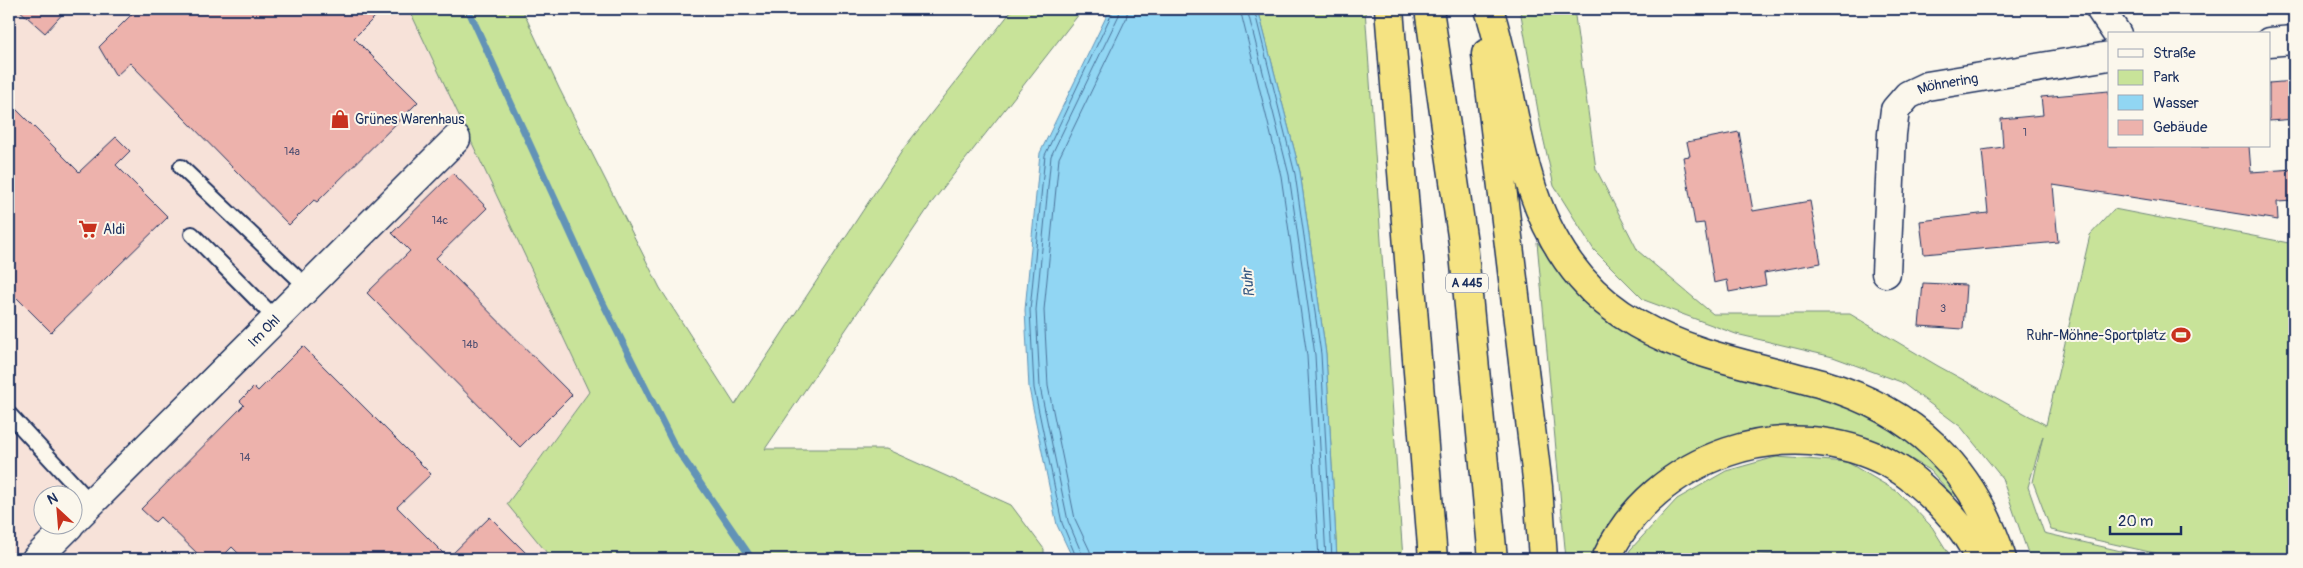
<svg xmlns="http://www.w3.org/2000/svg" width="2303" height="568" viewBox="0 0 2303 568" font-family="Pangolin,sans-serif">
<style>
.built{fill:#f7e2d9;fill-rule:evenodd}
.green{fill:#c8e399;stroke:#72897c}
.water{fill:#91d6f3;stroke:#6293b7}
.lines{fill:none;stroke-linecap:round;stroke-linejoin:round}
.shore{stroke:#4a729a;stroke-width:1}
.stream{stroke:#6293b7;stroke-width:7}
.building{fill:#edb2ac;stroke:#1b2f5e}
.lane-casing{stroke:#1b2f5e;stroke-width:18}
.street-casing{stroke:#1b2f5e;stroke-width:31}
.highway-casing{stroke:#1b2f5e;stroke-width:31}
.lane{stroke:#fbf7ec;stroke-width:14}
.street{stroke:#fbf7ec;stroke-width:28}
.highway{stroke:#f5e382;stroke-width:28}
.labels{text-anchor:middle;stroke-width:4;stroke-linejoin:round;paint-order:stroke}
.number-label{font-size:11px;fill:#505072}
.shield{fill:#fbf7ec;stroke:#5e6b89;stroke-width:1}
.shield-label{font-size:12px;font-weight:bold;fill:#1b2f5e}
.street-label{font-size:14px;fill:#1b2f5e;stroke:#fbf7ec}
.poi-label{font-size:14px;fill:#1b2f5e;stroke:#fbf7ec;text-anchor:start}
.water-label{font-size:15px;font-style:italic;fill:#385983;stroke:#fbf7ec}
</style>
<rect width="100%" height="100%" fill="#fbf7ec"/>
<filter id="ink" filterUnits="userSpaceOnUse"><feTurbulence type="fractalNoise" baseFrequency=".02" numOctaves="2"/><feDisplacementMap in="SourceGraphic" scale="10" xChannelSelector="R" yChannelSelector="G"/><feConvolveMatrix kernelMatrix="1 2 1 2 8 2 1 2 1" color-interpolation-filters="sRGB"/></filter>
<g filter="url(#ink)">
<path class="built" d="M9,9H409L589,392L507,503L552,559H9ZM42,496H72V526H42Z
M1758,554L1867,559H1758Z"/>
<path class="green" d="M409,9H522L559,88L660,288L735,405L904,148L1013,9H1083L933,201L765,449H886L1011,505L1044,549V559H552L507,504L589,392Z
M1258,9H1365L1403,559H1337L1326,354L1300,172Z
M1520,9H1574L1596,169L1638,251L1713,314H1850L1938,366L2046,425L2090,235L2114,209L2294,244V559H2181L2051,530L2033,482L2043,436L2028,487L2044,533L2155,559H2030L2002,478L1961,427L1901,382L1833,357L1736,334L1644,300L1594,250L1554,186L1541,128Z
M1537,242L1571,283L1605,317L1666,354L1736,376L1828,399L1893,425L1931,457L1961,493L1954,497L1930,470L1885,444L1836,432L1766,428L1715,442L1660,473L1593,559H1566Z
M1776,457L1847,462L1898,492L1932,527L1952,559H1867L1758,554V559H1626L1630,550L1677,499L1726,471Z"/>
<path class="water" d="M1110,9H1258L1300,172L1326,354L1337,559H1073L1057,525L1029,388L1025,310L1040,153Z"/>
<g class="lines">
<path class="shore" d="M1240,9L1281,176L1307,356L1319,559
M1247,9L1289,175L1315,355L1326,559
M1254,9L1295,174L1321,354L1332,559
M1077,559L1062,523L1034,388L1030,310L1045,155L1114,9
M1084,559L1068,521L1040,387L1036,310L1051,156L1119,15L1120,9
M1091,559L1090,551L1075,519L1048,386L1044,310L1059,158L1126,19L1128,9"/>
<path class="stream" d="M468,9L597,291L674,445L752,559"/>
</g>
<path class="building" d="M18,9H67L45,33Z
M137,9H383L354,38L418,102L317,202L314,200L289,225L130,63L116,76L99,47Z
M2294,81V119L2269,121V83Z
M2109,91V146H2249L2251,172L2294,169V201L2277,202L2278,220L2053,185L2058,242L1924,254L1920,221L1988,213L1982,150L2003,147L2001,119L2043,115L2041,97Z
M9,102L79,172L116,137L130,151L116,165L168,217L51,332L9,290Z
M1739,132L1753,211L1810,201L1821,263L1764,273L1766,285L1729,292L1727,280L1714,283L1704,223L1695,224L1683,157L1690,156L1687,142Z
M453,173L487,208L436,258L572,395L520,447L367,293L410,251L392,233Z
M1923,283L1966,285L1963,329L1919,326Z
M303,346L431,474L397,507L448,558L490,517L532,559H244L232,547L220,559H203L160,517L155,522L141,509L244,405L240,401L254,387L258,391Z"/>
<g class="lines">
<g class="lane-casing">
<path id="lane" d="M181,167L307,287
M192,234L276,319
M9,414L91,503"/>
</g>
<g class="street-casing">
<g id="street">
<path d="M2100,9L2117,34"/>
<path d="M2269,42L2294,40"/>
<path id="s1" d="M1886,273L1892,134L1895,110L1908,95L1927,86L2109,56"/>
<path id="s2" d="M72,522L456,139"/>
<path d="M36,559L69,526"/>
</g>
</g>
<g class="highway-casing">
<path id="highway" d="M1389,9L1433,559
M1429,9L1463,243L1493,559
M1489,9C1519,103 1514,199 1581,278C1613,316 1657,337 1702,352C1742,365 1782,373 1822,384C1914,411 1973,467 2002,559
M1486,54L1538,487L1543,559
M1606,559C1653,455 1789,409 1890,464C1909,474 1924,489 1940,504C1956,521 1970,537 1979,559"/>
</g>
<use href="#lane" class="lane"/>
<use href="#street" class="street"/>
<use href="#highway" class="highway"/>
</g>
</g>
<defs>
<g id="shop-bare" transform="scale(1.5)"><path d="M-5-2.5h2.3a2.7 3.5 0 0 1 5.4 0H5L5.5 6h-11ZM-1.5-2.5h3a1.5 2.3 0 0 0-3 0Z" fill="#c8321e" stroke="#fbf7ec" stroke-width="2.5" paint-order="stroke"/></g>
<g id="supermarket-bare" transform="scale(1.5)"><path d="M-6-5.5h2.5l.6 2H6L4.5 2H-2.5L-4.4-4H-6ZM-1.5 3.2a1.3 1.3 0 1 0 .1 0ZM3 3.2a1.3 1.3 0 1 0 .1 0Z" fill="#c8321e" stroke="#fbf7ec" stroke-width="2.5" paint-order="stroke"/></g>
<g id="stadium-bare" transform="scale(1.5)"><path d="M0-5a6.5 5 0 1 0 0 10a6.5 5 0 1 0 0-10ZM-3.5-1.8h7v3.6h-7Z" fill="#c8321e" stroke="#fbf7ec" stroke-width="2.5" paint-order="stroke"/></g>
</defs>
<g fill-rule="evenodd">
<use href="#shop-bare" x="340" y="119"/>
<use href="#supermarket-bare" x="88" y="229"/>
<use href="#stadium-bare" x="2181" y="335"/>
</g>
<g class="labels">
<g class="number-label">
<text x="2025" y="136">1</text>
<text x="292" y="155">14a</text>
<text x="440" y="224">14c</text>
<text x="1943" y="312">3</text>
<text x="470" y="348">14b</text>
<text x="245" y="461">14</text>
</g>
<rect class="shield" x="1446" y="273.5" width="42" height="19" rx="4"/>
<g class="shield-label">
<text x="1467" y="287">A 445</text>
</g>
<g class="street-label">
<text dy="5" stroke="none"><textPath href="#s1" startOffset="225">Möhnering</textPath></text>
<text dy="5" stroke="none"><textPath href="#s2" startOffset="271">Im Ohl</textPath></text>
</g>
<g class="poi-label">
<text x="355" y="124">Grünes Warenhaus</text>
<text x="103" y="234">Aldi</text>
<text x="2166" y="340" text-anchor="end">Ruhr-Möhne-Sportplatz</text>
</g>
<g class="water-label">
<text transform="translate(1248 283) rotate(-96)" y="5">Ruhr</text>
</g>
</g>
<rect width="2303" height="568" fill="none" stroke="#fbf7ec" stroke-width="30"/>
<rect x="15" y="15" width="2273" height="538" fill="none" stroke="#1b2f5e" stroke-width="2" filter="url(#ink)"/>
<rect x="2108" y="32" width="162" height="115" fill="#fbf7ec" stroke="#a1a7b3"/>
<rect x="2118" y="49" width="25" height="8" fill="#fbf7ec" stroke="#a1a7b3"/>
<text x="2153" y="58" font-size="15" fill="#1b2f5e">Straße</text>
<rect x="2118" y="70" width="25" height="15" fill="#c8e399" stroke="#a1a7b3"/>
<text x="2153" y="82" font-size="15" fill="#1b2f5e">Park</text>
<rect x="2118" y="95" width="25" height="15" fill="#91d6f3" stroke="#a1a7b3"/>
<text x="2153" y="108" font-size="15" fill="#1b2f5e">Wasser</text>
<rect x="2118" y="120" width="25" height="15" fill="#edb2ac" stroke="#a1a7b3"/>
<text x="2153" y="132" font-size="15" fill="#1b2f5e">Gebäude</text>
<g transform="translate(58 510) rotate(334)"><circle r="24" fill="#fbf7ec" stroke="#a1a7b3"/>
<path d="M0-4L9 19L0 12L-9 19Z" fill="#c8321e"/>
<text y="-8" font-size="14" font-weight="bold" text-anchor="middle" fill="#1b2f5e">N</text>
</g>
<path d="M2110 526v8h71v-8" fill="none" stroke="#1b2f5e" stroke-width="2.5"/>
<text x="2118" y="526" font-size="15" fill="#1b2f5e" stroke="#fbf7ec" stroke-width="4" paint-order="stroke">20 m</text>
</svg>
